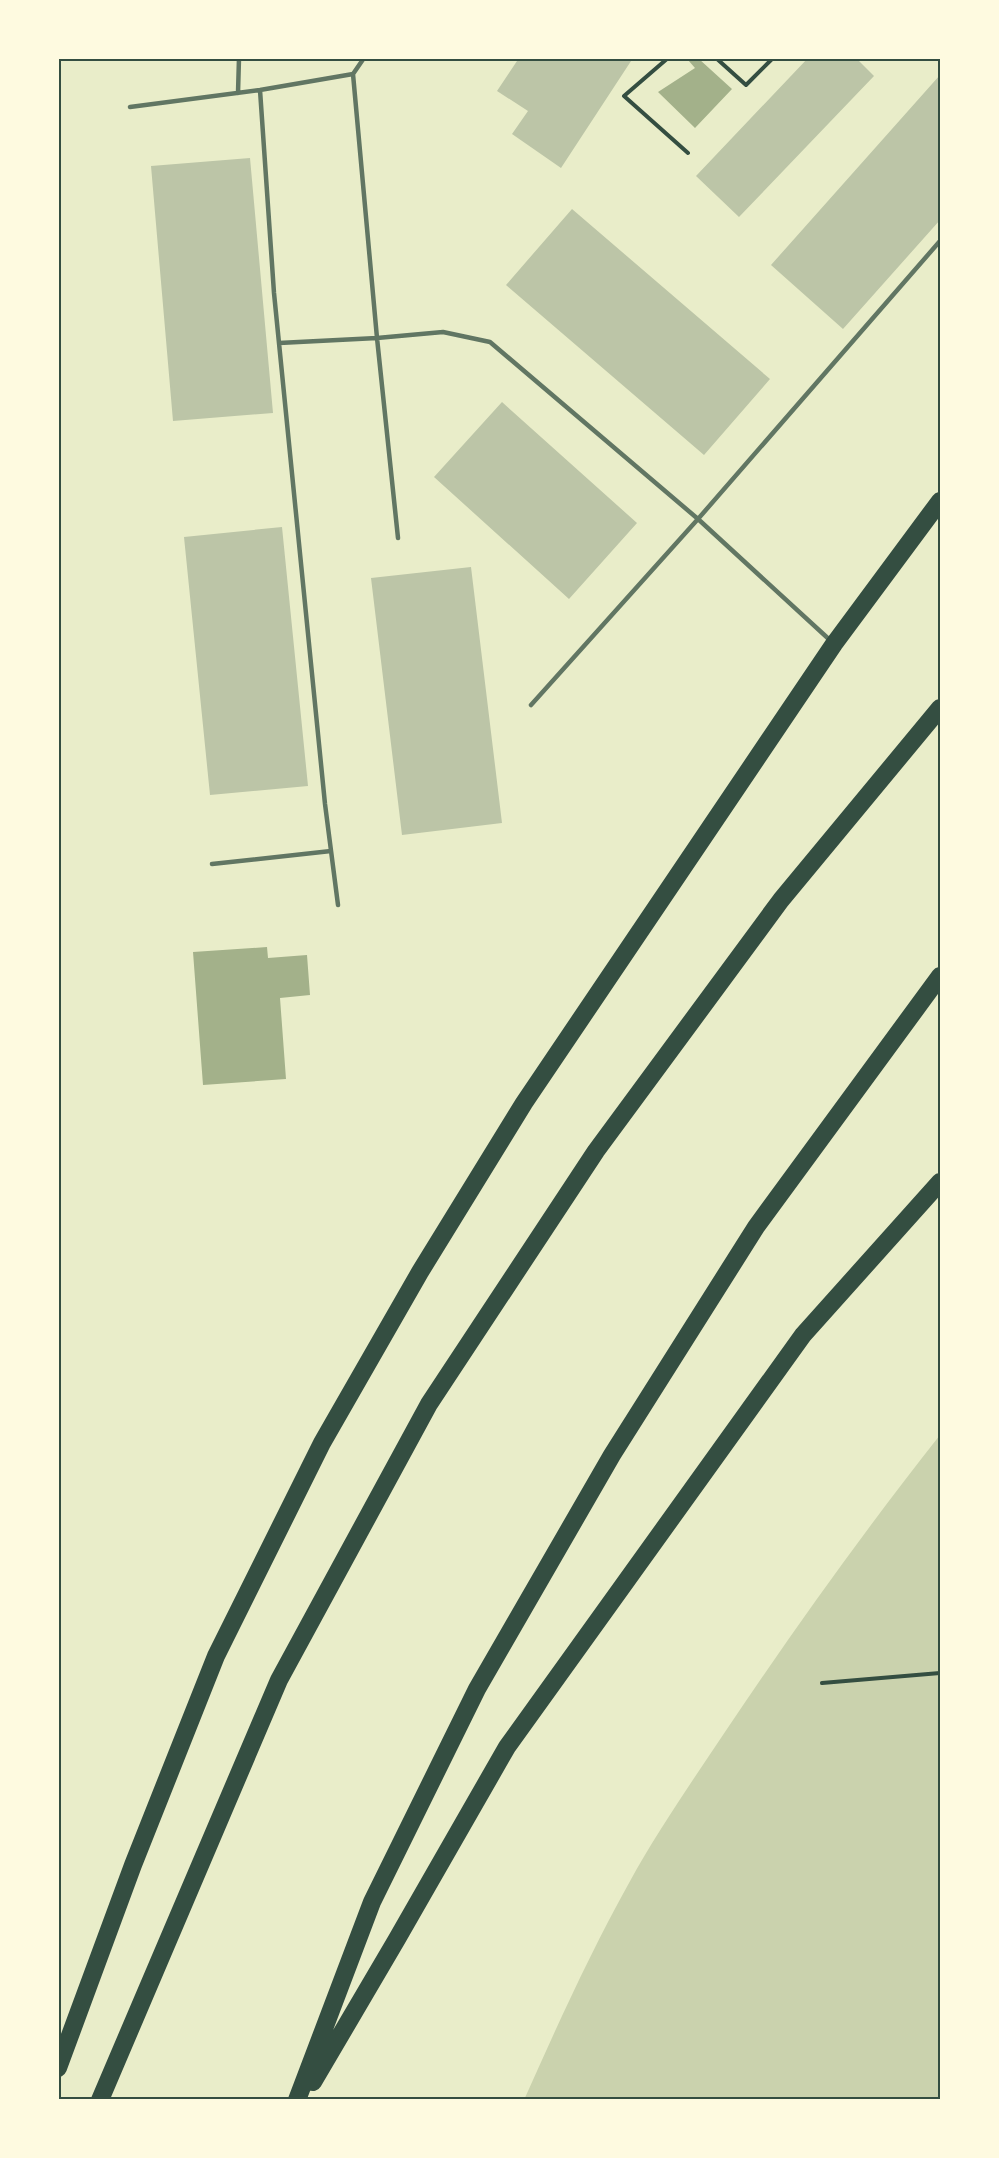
<svg xmlns="http://www.w3.org/2000/svg" width="999" height="2158" viewBox="0 0 999 2158" font-family="'DejaVu Sans',sans-serif">
<style>
.green{fill:#cad2ad}
.water{fill:#a3b18a}
.building{fill:#bcc5a7}
.lines{fill:none;stroke-linecap:round;stroke-linejoin:round}
.path{stroke:#344e41;stroke-width:4}
.service{stroke:#617663;stroke-width:4.5}
.motorway{stroke:#344e41;stroke-width:18}
.neatline{fill:none;stroke:#344e41;stroke-width:2}
</style>
<rect width="100%" height="100%" fill="#e9edc9"/>
<path class="green" d="M940,1435V2099L524,2100C557,2026 590,1953 629,1883C658,1830 693,1780 727,1729C794,1629 865,1530 940,1435Z"/>
<path class="water" d="M689,59H699L732,89L695,128L658,92L695,68L688,60Z
M267,947L268,958L307,955L310,995L280,998L286,1079L203,1085L193,952Z"/>
<path class="building" d="M519,58H633L561,168L512,134L528,111L497,91Z
M808,58H856L874,76L739,217L696,176Z
M940,75V220L843,329L771,265Z
M250,158L273,413L173,421L151,166Z
M572,209L770,379L704,455L506,285Z
M502,402L637,523L569,599L434,477Z
M282,527L308,786L210,795L184,537Z
M471,567L502,823L402,835L371,578Z"/>
<g class="lines">
<path class="path" d="M668,58L624,96L688,153
M716,58L746,85L773,58
M822,1683L940,1673"/>
<path class="service" d="M364,58L353,74L377,338L398,538
M260,90L274,293L325,804L338,905
M238,93L239,58
M130,107L260,90L353,74
M279,343L377,338L443,332L490,342L698,519L832,642
M531,705L698,519L940,241
M212,864L331,851"/>
<path class="motorway" d="M58,2068L133,1865L216,1656L322,1443L420,1272L524,1103L834,644L940,501
M313,2082L397,1939L507,1747L803,1335L940,1182
M100,2100L279,1680L429,1404L596,1151L781,900L940,708
M297,2100L372,1902L477,1689L612,1455L756,1227L940,976"/>
</g>
<rect width="999" height="2158" fill="none" stroke="#fefae0" stroke-width="120"/>
<rect x="60" y="60" width="879" height="2038" class="neatline"/>
</svg>
